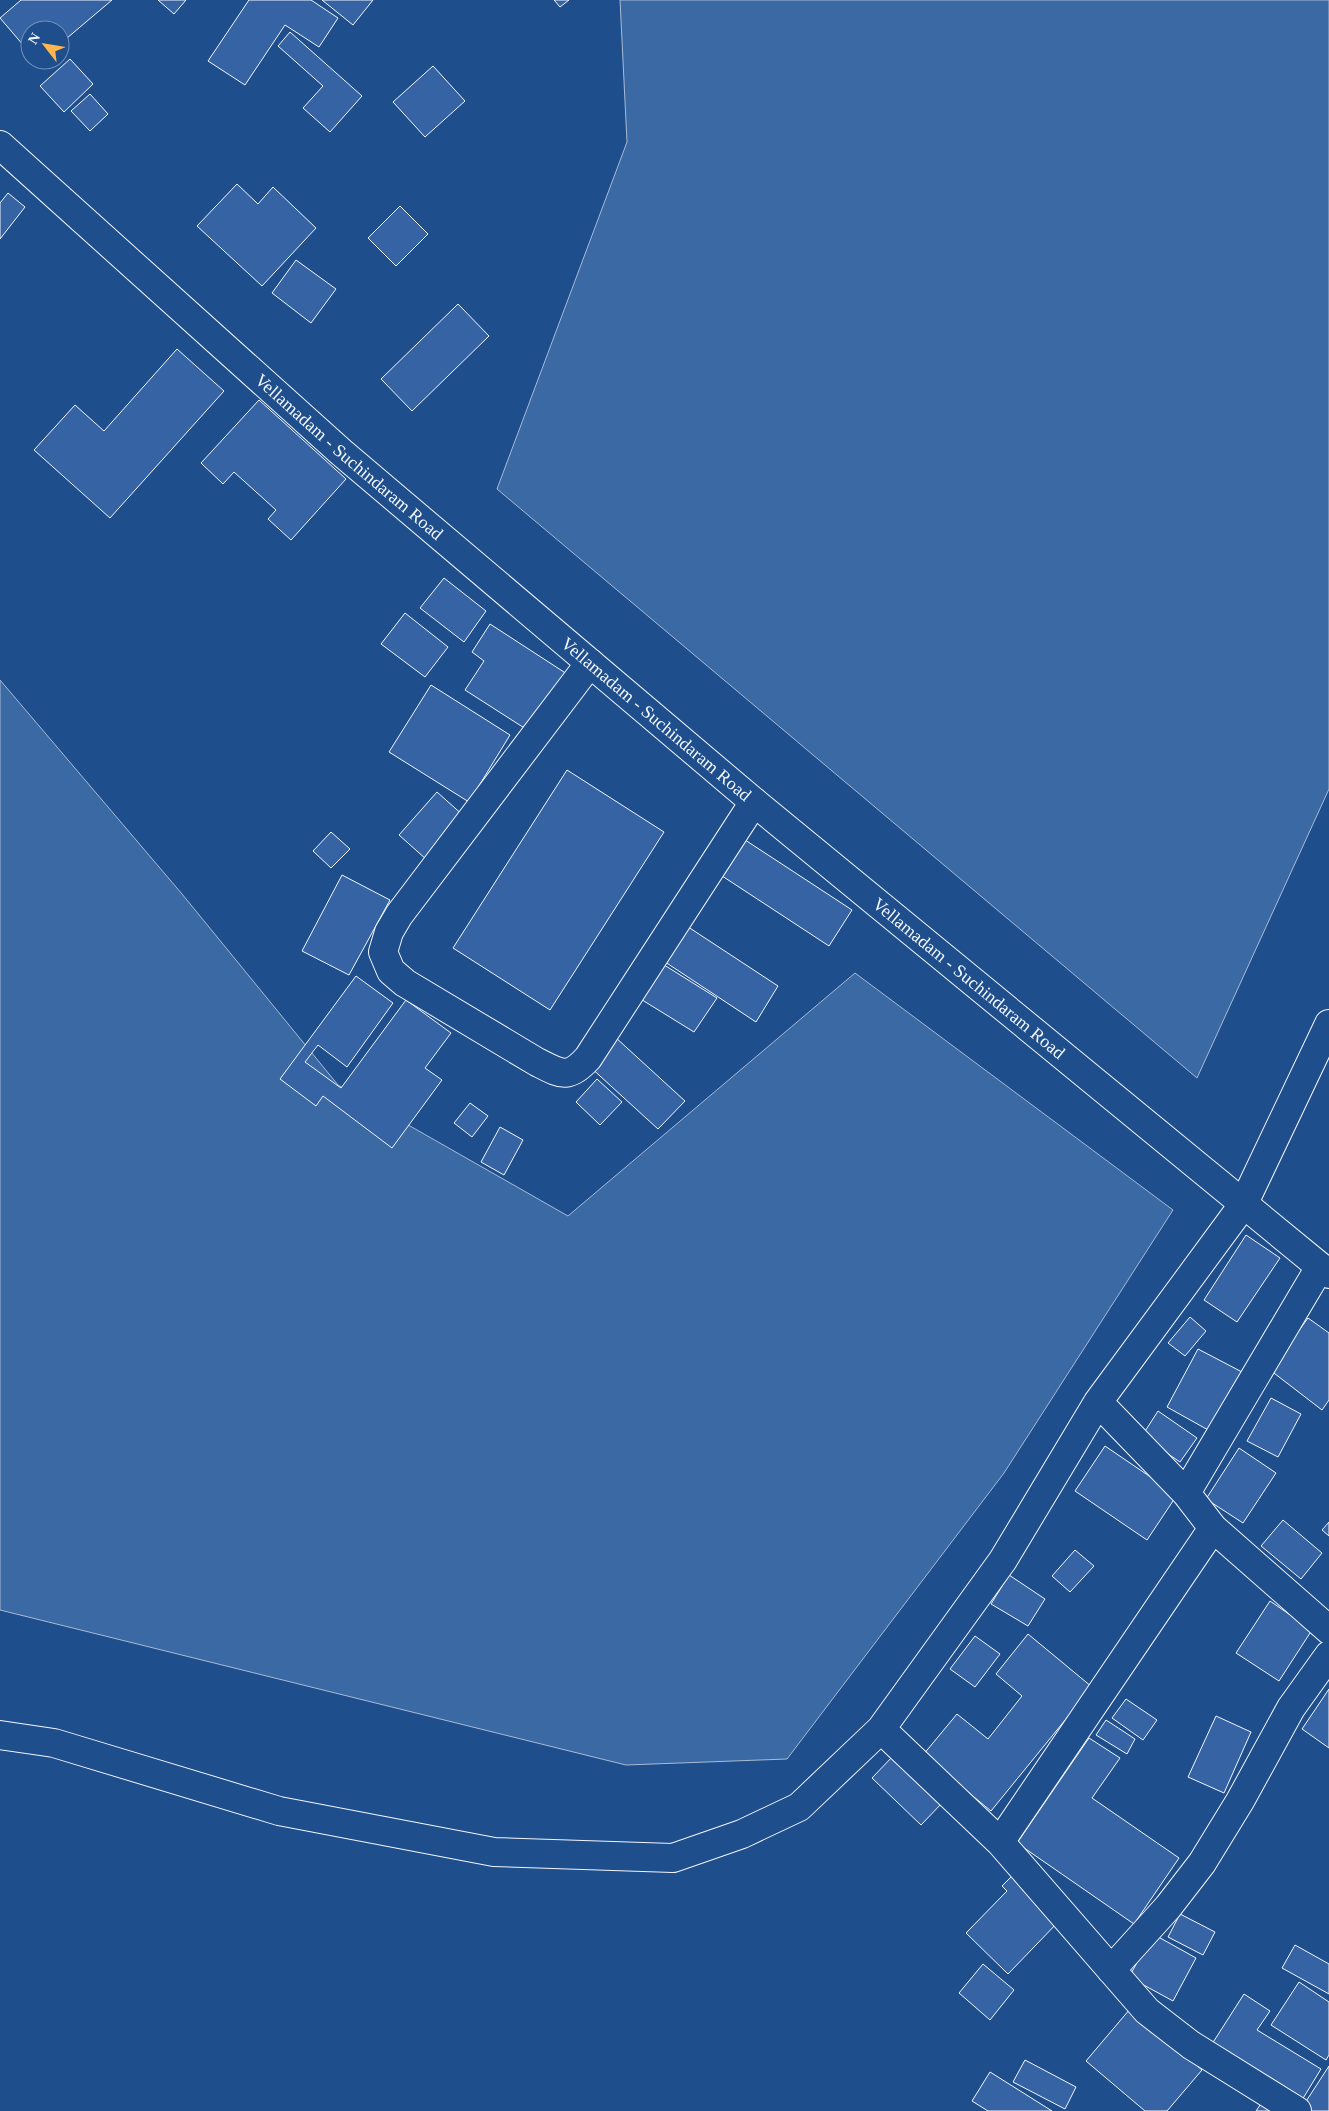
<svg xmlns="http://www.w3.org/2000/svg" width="1329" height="2111" viewBox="0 0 1329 2111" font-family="Georgia,serif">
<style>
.water{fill:#3b69a3;stroke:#a8bbd7}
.building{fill:#3563a3;stroke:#f2f6ff}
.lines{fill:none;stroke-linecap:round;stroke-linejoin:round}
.minor-casing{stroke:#f2f6ff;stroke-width:30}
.major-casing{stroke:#f2f6ff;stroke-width:30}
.minor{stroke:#1f4e8c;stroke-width:28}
.major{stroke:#1f4e8c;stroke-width:28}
.labels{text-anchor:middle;stroke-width:4;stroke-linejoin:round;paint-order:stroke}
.street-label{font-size:18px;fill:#f2f6ff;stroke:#1f4e8c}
</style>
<rect width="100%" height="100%" fill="#1f4e8c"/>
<path class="water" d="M620,0H1329V789L1197,1078L497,489L627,142Z
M0,680L182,894L338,1085L568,1216L855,973L1173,1210L1004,1473L787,1759L626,1765L0,1610Z"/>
<path class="building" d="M21,0H112L60,44V30H30V53L0,18Z
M158,0H186L174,14Z
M249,0H311L338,18L319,47L285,25L245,85L208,61Z
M322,0H373L353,25Z
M554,0H569L560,7Z
M290,32L362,96L330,132L303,108L323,86L278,46Z
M70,59L93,84L64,112L40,86Z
M433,66L465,101L425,137L393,102Z
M90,94L108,114L90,131L71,111Z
M237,184L258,204L273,187L316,228L262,286L197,226Z
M8,193L25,207L0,239V203Z
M400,206L428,234L396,266L368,238Z
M296,260L336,289L311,323L272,293Z
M458,304L489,336L412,411L381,379Z
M177,349L224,391L110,518L34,450L75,405L104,431Z
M259,400L346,479L291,540L268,519L276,510L234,472L223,484L201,463Z
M444,578L486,611L464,642L420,608Z
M405,613L448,647L425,677L381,644Z
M490,624L567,674L529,731L465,690L484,661L472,652Z
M431,685L510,735L469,802L389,752Z
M567,770L664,832L550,1010L453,948Z
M437,792L465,817L427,860L399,835Z
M331,832L350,849L331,868L313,851Z
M736,834L852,910L829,946L713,870Z
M342,875L390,900L349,975L302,951Z
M676,919L778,986L756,1022L653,954Z
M661,963L717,998L694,1032L639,998Z
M356,976L393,1003L347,1067L318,1045L305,1062L341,1088L406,1000L451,1033L425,1068L442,1080L392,1148L323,1096L316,1106L280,1079Z
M603,1026L685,1101L658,1129L577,1055Z
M597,1079L622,1102L600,1125L576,1102Z
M470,1103L488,1116L472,1137L454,1123Z
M500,1127L523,1140L504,1175L481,1162Z
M1246,1235L1280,1258L1237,1322L1204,1300Z
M1190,1317L1206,1331L1185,1356L1168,1343Z
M1308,1318L1329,1333V1400L1322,1410L1270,1370Z
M1198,1349L1242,1372L1210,1431L1167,1407Z
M1271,1398L1301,1414L1278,1457L1247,1441Z
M1158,1411L1197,1438L1180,1462L1142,1436Z
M1105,1446L1177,1495L1147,1540L1075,1491Z
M1239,1448L1276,1473L1243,1523L1206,1499Z
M1283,1520L1322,1553L1301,1579L1261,1546Z
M1329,1522V1536L1322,1530Z
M1075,1550L1094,1566L1070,1592L1052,1576Z
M1009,1575L1045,1599L1028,1626L991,1604Z
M1270,1601L1312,1630L1279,1681L1236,1653Z
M1028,1634L1092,1687L991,1811L923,1755L957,1714L988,1739L1022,1696L996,1674Z
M975,1636L1000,1654L975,1687L950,1669Z
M1329,1689V1748L1302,1729Z
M1126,1699L1157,1720L1143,1740L1112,1718Z
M1216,1716L1251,1732L1224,1793L1188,1777Z
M1106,1720L1135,1739L1127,1754L1096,1735Z
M1089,1738L1120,1758L1092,1798L1179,1858L1134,1924L1017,1843Z
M893,1756L942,1803L921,1825L872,1778Z
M1014,1874L1061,1919L1008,1974L966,1933L1007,1891L1002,1886Z
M1180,1914L1215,1932L1203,1955L1168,1937Z
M1153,1934L1196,1958L1173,2001L1129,1977Z
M1295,1945L1329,1964V1994L1282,1968Z
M983,1964L1014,1990L990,2020L959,1993Z
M1299,1982L1329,2002V2055L1326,2060L1271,2025Z
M1244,1994L1270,2011L1257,2030L1321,2069L1302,2100L1212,2044Z
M1130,2009L1202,2070L1167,2111H1145L1086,2061Z
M1025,2060L1076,2087L1065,2109L1013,2082Z
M1329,2066V2111H1304L1301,2109Z
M990,2072L1052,2111H988L972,2101Z
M1266,2096L1287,2111H1256Z"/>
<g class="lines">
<g class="minor-casing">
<path id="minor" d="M590,663L399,915L389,932L383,952L391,971L405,983L537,1062C561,1074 568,1080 588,1058L754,802
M1098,1402L1186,1493L1213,1528L1329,1630
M1186,1493L1320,1267
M881,1729L1000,1842L1147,2011L1191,2045L1297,2111
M0,1735L54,1743L279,1811L494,1852L673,1858L742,1834L799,1807L881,1729L1003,1560L1098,1402L1243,1205L1329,1024
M1000,1842L1213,1528
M1111,1970L1168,1907L1202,1863L1240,1801L1291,1708L1329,1655"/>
</g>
<g class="major-casing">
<g id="major">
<path id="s1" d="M0,145L341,452L754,802L1329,1274"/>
</g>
</g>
<use href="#minor" class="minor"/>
<use href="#major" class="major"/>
</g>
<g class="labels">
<g class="street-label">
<text dy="6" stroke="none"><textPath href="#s1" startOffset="468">Vellamadam - Suchindaram Road</textPath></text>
<text dy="6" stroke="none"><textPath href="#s1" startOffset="872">Vellamadam - Suchindaram Road</textPath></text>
<text dy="6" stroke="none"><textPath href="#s1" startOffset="1278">Vellamadam - Suchindaram Road</textPath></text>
</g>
</g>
<g transform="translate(45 45) rotate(301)"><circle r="24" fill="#1f4e8c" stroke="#7391ba"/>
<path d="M0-4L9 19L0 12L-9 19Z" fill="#ffb74d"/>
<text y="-8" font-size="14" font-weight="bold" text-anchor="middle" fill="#f2f6ff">N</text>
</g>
</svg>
